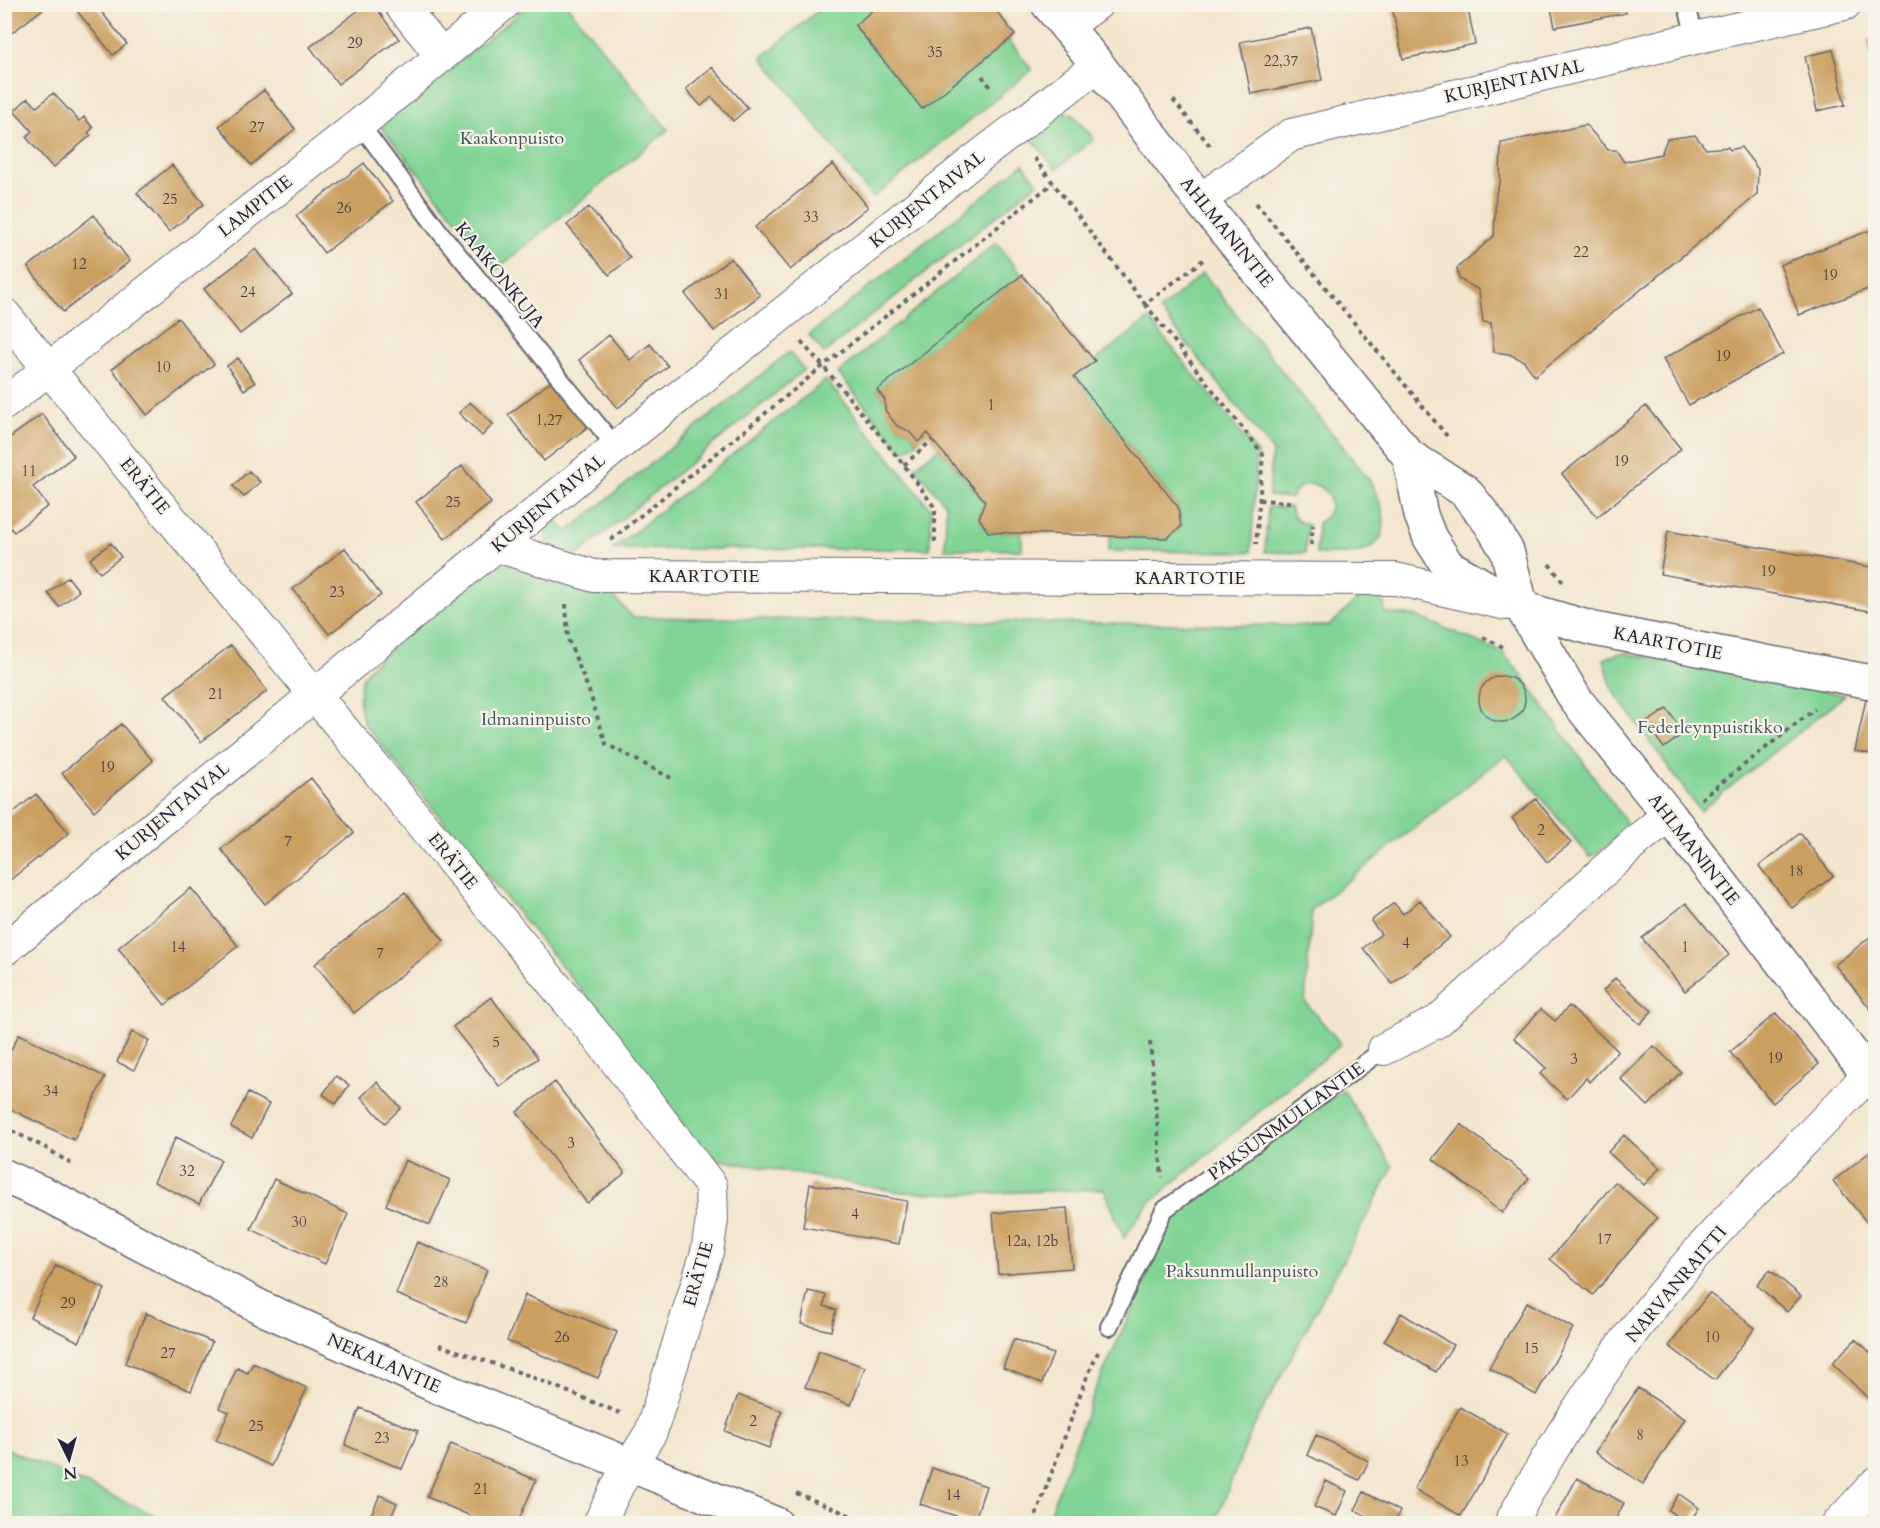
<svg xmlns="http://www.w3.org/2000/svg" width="1880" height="1528" viewBox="0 0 1880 1528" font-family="Cardo,serif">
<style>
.green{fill:#82d496;stroke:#527b68;stroke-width:1.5}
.building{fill:#cb9f60}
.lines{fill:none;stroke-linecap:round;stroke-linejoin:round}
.service-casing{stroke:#6b676f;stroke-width:20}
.minor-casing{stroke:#6b676f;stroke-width:34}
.tertiary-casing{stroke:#6b676f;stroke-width:36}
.secondary-casing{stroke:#6b676f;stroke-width:36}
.path{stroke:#6b676f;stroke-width:4;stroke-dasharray:4.5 4.5;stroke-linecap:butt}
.service{stroke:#fff;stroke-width:16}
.minor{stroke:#fff;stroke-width:32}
.tertiary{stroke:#fff;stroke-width:33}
.secondary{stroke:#fff;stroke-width:33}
.labels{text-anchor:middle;stroke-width:4.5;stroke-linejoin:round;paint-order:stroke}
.number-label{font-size:15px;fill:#4c4144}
.street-label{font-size:18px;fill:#22223b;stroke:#f7f3e8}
.park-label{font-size:18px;fill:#3f5756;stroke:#f7f3e8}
</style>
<rect width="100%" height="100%" fill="#f7f3e8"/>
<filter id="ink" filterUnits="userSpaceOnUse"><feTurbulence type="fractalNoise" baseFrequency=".0167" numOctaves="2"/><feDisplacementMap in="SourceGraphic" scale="12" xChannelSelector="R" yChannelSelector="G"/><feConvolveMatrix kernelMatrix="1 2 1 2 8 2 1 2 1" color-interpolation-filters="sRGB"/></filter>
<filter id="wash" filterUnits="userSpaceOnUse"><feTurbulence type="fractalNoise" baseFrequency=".008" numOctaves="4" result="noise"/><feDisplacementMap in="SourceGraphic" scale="24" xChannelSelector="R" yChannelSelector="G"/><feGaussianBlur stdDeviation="1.35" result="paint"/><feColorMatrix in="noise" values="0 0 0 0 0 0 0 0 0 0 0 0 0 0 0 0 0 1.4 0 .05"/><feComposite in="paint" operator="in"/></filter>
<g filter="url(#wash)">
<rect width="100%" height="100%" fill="#f3e6cf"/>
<path class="green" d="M566,4L668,130L497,269L380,126L529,5Z
M880,4L855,25L922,109L1009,40L1032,70L873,198L762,57L825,5Z
M1064,112L1073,115L1094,139L1056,169L1027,134L1055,113Z
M1023,164L1038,183L824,353L809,335Z
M996,243L1022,275L878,390L885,400L897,426L909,431L918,442L903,452L838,373Z
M1203,273L1368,478C1381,500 1398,539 1363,551C1349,556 1331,554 1316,554L1318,523C1352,501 1307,464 1291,498L1269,496L1272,450L1160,310Z
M1149,319L1257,453L1251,552L1108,551L1110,536L1167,538L1181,527L1178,507L1074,377Z
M789,352L804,370L574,558L551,550C544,538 544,529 554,518L567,532Z
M826,380L931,509L930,549H613Z
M939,448L985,501L979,518L988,532L1022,533V550L945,549L946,505L915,467Z
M1268,507H1290C1292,517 1298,523 1308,525L1305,553L1265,552Z
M500,564H513L557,584L605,588L633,617L1329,626L1360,597L1383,598L1385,613L1416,616L1502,652L1520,673L1626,822C1620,839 1605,848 1590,857L1506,755L1312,909L1305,1002L1341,1044L1148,1204L1124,1238L1104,1189L962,1194L900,1192L708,1158L616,1033L364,724C360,709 357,695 362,679C368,660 466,587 488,569Z
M1625,653L1845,695L1700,811L1612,689L1604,659L1616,654Z
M1343,1090L1393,1167L1250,1434L1215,1523H1046L1095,1391L1175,1214Z
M5,1448L172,1523H5Z"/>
<g id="blocks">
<path class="building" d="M4,4H49L4,39Z
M85,4H95L127,44L113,55L77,11Z
M367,4H373L399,39L338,84L310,47Z
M418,4H443L428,17Z
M880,4H937L942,10L948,4H991L1015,35L922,109L855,25Z
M1403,4H1467L1475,44L1403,59L1392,7Z
M1550,4H1624L1626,13L1555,27Z
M1311,28L1322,80L1251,94L1240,42Z
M1876,38V73H1875L1867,40Z
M1833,50L1845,105L1817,111L1805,56Z
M712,67L748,108L733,121L712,97L701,106L686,89Z
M264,90L295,129L251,165L219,126Z
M53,93L79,121L84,117L93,128L88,133L91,135L53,168L26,137L32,131L14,111L28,98L37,107Z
M1586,125L1608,150H1616L1624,162L1661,154L1667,139L1695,135L1706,149L1728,147L1730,150L1741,147L1758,169L1757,195L1535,376L1524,361L1509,354L1494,352L1491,323L1483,322L1479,290L1459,279L1457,268L1494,236L1496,193L1500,182L1501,143Z
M364,163L393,201L324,253L296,216Z
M833,164L868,207L790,270L755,227Z
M172,165L204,204L169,232L137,193Z
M589,207L630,258L609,275L567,225Z
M94,215L130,261L63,312L28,267Z
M1876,228V286L1799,315L1780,265Z
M256,249L292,294L240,334L204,289Z
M731,258L760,295L714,331L685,294Z
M1022,275L1095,361L1074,377L1178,507L1181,527L1167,538L988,532L979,518L985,501L932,440L928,433L918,442L909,431L897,426L885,410V400L877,390Z
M1758,307L1783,354L1689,405L1663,359Z
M178,318L214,364L147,415L112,369Z
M609,335L630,360L650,344L668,366L618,408L579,360Z
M238,358L255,383L244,390L227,366Z
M554,379L590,425L544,461L508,415Z
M470,402L493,424L482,436L459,413Z
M1646,406L1681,449L1597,517L1562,474Z
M42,414L74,456L33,487L48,506L14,532L4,520V442Z
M462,466L491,503L445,539L416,502Z
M249,471L260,482L244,497L233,486Z
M1668,531L1876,568V612L1660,574Z
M111,543L121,557L100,573L90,559Z
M345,548L381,595L329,634L293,589Z
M68,577L79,591L59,607L48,593Z
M231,645L267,691L201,742L165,696Z
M1479 699a23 23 0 1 1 46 0a23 23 0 1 1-46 0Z
M1866,699L1876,701V755L1855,751Z
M1667,709L1684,733L1664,748L1646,723Z
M121,724L153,761L94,811L62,773Z
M311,778L354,833L265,904L221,849Z
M36,794L69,833L10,880L4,873V820Z
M1536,799L1571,843L1547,862L1512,818Z
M1800,833L1833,876L1792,908L1759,866Z
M191,888L238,946L165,1005L118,948Z
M405,892L444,941L354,1013L315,964Z
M1420,900L1450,937L1392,984L1363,948L1381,934L1371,921L1394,903L1403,914Z
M1686,903L1729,955L1685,991L1642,938Z
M1876,932V1010L1873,1012L1835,965Z
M1615,978L1652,1011L1640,1024L1603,991Z
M491,997L538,1058L500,1087L453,1027Z
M1569,1006L1618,1051L1589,1082L1586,1078L1567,1099L1540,1074L1546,1068L1514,1038L1541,1009L1555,1021Z
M1776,1013L1819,1064L1773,1103L1730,1052Z
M132,1032L149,1040L134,1070L117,1062Z
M19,1034L105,1077L74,1140L4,1106V1064Z
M1654,1046L1681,1072L1648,1106L1621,1079Z
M336,1076L349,1085L336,1104L323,1094Z
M377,1082L401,1108L385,1123L361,1097Z
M555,1082L625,1173L587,1203L517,1112Z
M248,1093L269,1104L252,1138L231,1127Z
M1461,1124L1529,1178L1502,1213L1433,1159Z
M1624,1135L1660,1168L1644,1185L1608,1152Z
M176,1137L221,1160L199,1204L154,1182Z
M1876,1147V1227L1873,1230L1833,1181Z
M405,1160L450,1180L430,1225L386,1205Z
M274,1179L348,1214L325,1264L251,1229Z
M1615,1182L1657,1218L1593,1295L1550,1259Z
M810,1184L907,1201L899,1244L803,1227Z
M1067,1208L1072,1268L998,1274L993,1213Z
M417,1242L487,1270L466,1323L396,1294Z
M56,1265L105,1289L79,1342L30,1317Z
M1770,1270L1801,1296L1787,1312L1757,1285Z
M808,1291L826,1295L824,1306L836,1310L831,1331L801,1324Z
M1709,1293L1755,1328L1715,1380L1669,1346Z
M525,1295L617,1332L598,1378L507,1341Z
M1527,1302L1573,1328L1536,1395L1489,1368Z
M146,1313L212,1342L191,1391L125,1363Z
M1401,1313L1453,1345L1436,1372L1384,1341Z
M1014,1339L1053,1354L1042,1383L1003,1368Z
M1856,1339L1876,1358V1401L1873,1403L1832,1363Z
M819,1351L865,1367L851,1405L805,1387Z
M253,1363L307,1388L271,1466L216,1440L229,1412L219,1408L237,1368L248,1373Z
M1638,1388L1685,1419L1643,1484L1595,1452Z
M738,1395L782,1411L769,1448L725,1431Z
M1460,1407L1508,1434L1461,1516L1414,1489Z
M360,1408L418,1431L402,1469L345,1445Z
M1316,1435L1369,1461L1359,1480L1307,1455Z
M451,1444L536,1480L517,1524H489L427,1497Z
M932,1468L986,1486L974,1522L920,1504Z
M1577,1478L1624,1503L1613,1524H1552Z
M1326,1481L1347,1491L1336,1516L1314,1507Z
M1364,1492L1400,1511L1394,1524H1381L1355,1510Z
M1679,1494L1699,1508L1688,1524L1668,1510Z
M380,1495L397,1503L388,1524H367Z"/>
</g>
</g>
<g filter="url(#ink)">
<use href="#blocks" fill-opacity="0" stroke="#6b676f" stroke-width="1.5"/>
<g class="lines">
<g class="service-casing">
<path id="service" d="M1686,4L1696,38
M360,124L439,231L616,447
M1109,1327L1164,1210L1384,1049"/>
</g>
<g class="minor-casing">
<path id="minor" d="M400,4L441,55
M1066,27L1097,4
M1200,200L1291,135L1712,34L1845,4
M4,314L314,694L600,1040L711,1186L712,1220L707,1252L651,1432L618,1485L599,1524
M4,404L360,124L504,4
M497,546L594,576L1396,579L1506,604
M4,950L616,447L976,159L1098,65
M1384,1049L1438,1021L1640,838L1669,815
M1510,1524C1562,1427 1625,1334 1698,1252C1752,1191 1812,1135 1868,1075L1876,1069
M1838,1524L1876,1483"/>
</g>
<g class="tertiary-casing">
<path id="tertiary" d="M1048,4L1098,65L1200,200L1409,456L1465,491L1490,523L1507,551L1522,608L1576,700L1669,815L1876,1085
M1409,456L1421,515L1430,538L1448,566L1522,608L1594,629L1876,683"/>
</g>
<g class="secondary-casing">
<path id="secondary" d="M4,1176L49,1196L266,1310L354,1349L445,1390L776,1524"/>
</g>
<path class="path" d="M982,76L993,90
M1173,100L1212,148
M1034,158L1145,304L1203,260
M1256,203L1447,436
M1145,304L1263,454L1256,544
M801,342L823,366L904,465L935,508V542
M904,465L932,440
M1259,500L1290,502
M611,540L823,366L1053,183
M1311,545L1313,525
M1549,564L1563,582
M566,604L568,639L589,691L606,744L671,778
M1483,637L1503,647
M1701,799L1815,709
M1150,1042L1162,1177
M4,1127L46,1148L73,1165
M439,1345L527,1375L620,1413
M796,1493L871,1524
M1033,1524L1084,1384L1098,1352"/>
<use href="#service" class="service"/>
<use href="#minor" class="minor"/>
<use href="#tertiary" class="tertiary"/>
<use href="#secondary" class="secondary"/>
</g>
</g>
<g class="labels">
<g class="number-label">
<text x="355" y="48">29</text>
<text x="935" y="57">35</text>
<text x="1281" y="66">22,37</text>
<text x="257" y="132">27</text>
<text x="170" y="204">25</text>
<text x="344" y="213">26</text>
<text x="811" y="222">33</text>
<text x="1581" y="257">22</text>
<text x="79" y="269">12</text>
<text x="1830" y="280">19</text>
<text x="248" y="297">24</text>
<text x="722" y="299">31</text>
<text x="1723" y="361">19</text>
<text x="163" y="372">10</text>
<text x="991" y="410">1</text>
<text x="549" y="425">1,27</text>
<text x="1621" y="466">19</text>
<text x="29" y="476">11</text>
<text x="453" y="507">25</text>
<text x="1768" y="576">19</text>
<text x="337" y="597">23</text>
<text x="216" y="699">21</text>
<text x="107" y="772">19</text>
<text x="1541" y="835">2</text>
<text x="288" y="846">7</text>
<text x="1796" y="876">18</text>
<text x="1406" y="948">4</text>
<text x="178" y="952">14</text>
<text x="1685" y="952">1</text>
<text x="380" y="958">7</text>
<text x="496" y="1047">5</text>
<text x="1775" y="1063">19</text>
<text x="1574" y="1064">3</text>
<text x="51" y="1096">34</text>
<text x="571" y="1148">3</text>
<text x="187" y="1176">32</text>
<text x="855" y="1219">4</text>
<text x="299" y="1227">30</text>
<text x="1604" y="1244">17</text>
<text x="1032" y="1246">12a, 12b</text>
<text x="441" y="1287">28</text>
<text x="68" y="1308">29</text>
<text x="562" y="1342">26</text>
<text x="1712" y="1342">10</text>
<text x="1531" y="1353">15</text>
<text x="168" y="1358">27</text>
<text x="753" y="1426">2</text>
<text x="256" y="1431">25</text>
<text x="1640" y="1440">8</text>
<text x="382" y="1443">23</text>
<text x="1461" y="1466">13</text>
<text x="481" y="1494">21</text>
<text x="953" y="1500">14</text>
</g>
<g class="street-label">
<text transform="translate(1514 81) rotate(-13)" y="6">KURJENTAIVAL</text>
<text transform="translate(927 199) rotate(-39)" y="6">KURJENTAIVAL</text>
<text transform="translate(255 206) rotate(-38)" y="6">LAMPITIE</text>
<text transform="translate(1227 232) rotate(51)" y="6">AHLMANINTIE</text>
<text transform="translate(500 275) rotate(51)" y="6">KAAKONKUJA</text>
<text transform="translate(145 486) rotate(51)" y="6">ERÄTIE</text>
<text transform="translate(548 503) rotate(-40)" y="6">KURJENTAIVAL</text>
<text x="704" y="582">KAARTOTIE</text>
<text x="1190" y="584">KAARTOTIE</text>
<text transform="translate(1668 643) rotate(11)" y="6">KAARTOTIE</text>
<text transform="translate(172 811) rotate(-40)" y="6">KURJENTAIVAL</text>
<text transform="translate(1694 849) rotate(52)" y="6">AHLMANINTIE</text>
<text transform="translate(453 861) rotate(51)" y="6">ERÄTIE</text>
<text transform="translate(1286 1121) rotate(-36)" y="6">PAKSUNMULLANTIE</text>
<text transform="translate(698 1274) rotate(-74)" y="6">ERÄTIE</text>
<text transform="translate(1676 1284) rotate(-50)" y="6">NARVANRAITTI</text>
<text transform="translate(384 1363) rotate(24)" y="6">NEKALANTIE</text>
</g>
<g class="park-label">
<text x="512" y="144">Kaakonpuisto</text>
<text x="536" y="725">Idmaninpuisto</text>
<text x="1710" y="733">Federleynpuistikko</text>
<text x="1242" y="1277">Paksunmullanpuisto</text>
</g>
</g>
<rect width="1880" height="1528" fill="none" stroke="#f7f3e8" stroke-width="24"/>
<g transform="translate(69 1459) rotate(175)" stroke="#f7f3e8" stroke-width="4.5" paint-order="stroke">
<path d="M0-4.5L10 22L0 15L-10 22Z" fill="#22223b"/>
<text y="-9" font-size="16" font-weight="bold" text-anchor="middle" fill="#22223b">N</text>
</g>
</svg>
